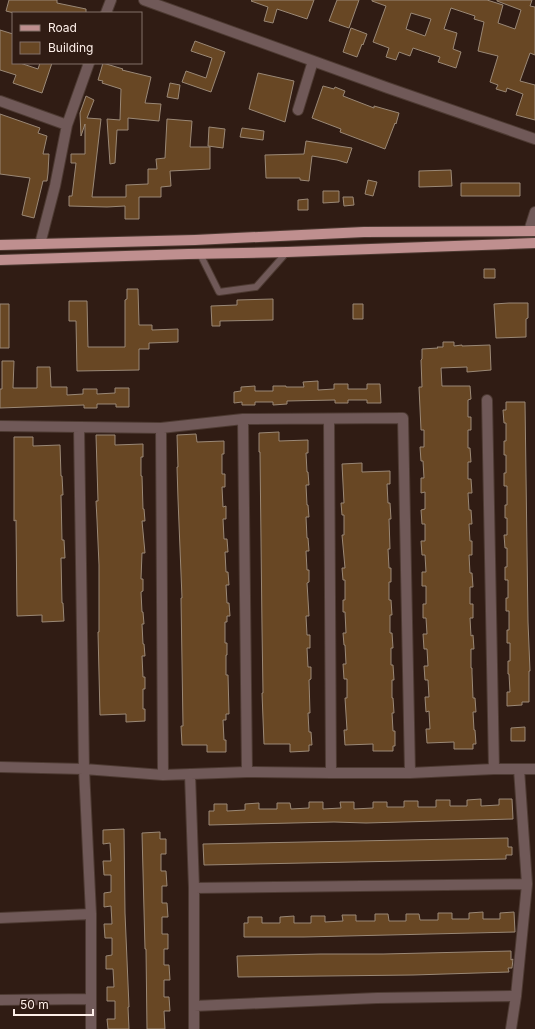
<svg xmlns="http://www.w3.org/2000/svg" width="535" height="1029" viewBox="0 0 535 1029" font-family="Inter,sans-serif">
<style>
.building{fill:#684724;stroke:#9a8876;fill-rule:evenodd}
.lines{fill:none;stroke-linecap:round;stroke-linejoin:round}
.lane-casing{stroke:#4d3a32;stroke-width:8}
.street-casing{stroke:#4d3a32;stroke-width:12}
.primary-casing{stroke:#4d3a32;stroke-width:12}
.lane{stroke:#705958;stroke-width:6}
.street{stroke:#705958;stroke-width:10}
.primary{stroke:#bf8f8f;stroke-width:10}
</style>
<rect width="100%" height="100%" fill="#301c14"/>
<path class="building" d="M9,0H57V3L86,9V13H14L6,11Z
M252,0H314L307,19L277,9L273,23L264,21L268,7L251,1Z
M337,0H359L349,28L329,21Z
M372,0H487L503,5L498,23L515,29L521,10L497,1V0H532L530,6L535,7V55L530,53L520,81L535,85V120L516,115L523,94L507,88L506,92L496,89L498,85L490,82L498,56L478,51L484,22L474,19L475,16L451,8L444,29L457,33L453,49L461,52L456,68L438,62L440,57L413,48L410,56L399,52L396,60L386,57L389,48L373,42L386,6L372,1ZM411,13L431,19L425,36L406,29Z
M351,28L367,34L363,45L362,44L357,57L343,52Z
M0,30L13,34V63H20L38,69L40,63H52L42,93L13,83L16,75L0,70Z
M195,41L225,52L211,92L182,82L186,71L206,78L212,58L191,51Z
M103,63L123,69L122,70L151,77L145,103L161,104L159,121L128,118V130H117L115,163L110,164L107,119L120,120L121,89L102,83L103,81L98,80Z
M258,73L294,81L285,122L249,109Z
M170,83L180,85L178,99L167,97Z
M323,86L334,89L335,87L345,91L343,96L374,108V106L399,113L396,124L395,123L385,149L340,132L341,129L312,118Z
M86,96L94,100L87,118L101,119L92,197H126V185L148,184V169H157L156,159L165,158L167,119L192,121L190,147H210V169L170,171L171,186L161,187V197H139V219H125V206L107,207L69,206V196H72L76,163H71V154H85V124L81,136L80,113Z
M0,114L40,128L38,133L47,136L43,154H49L48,173L47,181H43L34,218L22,215L30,178L0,174Z
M209,127L225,129L223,148L208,146Z
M242,128L264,131L263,140L240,137Z
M306,141L352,148L347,163L337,160L312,156L309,181L300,180V178H266L265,155L304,154Z
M451,170L452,186L419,187V171Z
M368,180L377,182L373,196L365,194Z
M461,183H520V196H461Z
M323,191H339V202L323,203Z
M343,197H353L354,205L344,206Z
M308,199V210H298V200Z
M484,269H495V278H484Z
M127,289H138L139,325H152V330L178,329V342L149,343V349H139V370L77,371L76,321H69V301H87L88,347H125V300L127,299Z
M273,299V320L220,321V326H212L211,306L237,305V300Z
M509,303H528V318L526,319V337L496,338L494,304Z
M0,304H9V348H0Z
M353,304H363V319H353Z
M443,342H454V346L462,345V346L490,345L491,370L467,372V367L441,368L442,386H470L471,399L468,400V417H471V430H468V448H470L471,462H468V479H471L472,493H468L469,510H471L472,524H469L470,541H472V555H469L470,573H472L473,587H470V604H473V618H470L471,636L473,635L474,649H471V668H472V673L473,698H475L476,712H473L474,730H475L476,744H473V749H454V742L427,743L426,729H430L429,711L426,712L425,697H429L428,680H425L424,666H428L427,649H424L423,634H427L426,618H423V604H426V586H422V572H426L425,555H422L421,541H425V524H422L421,510L425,509V492L421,493V478H424L423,461H421L420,447H424V430H421L419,387H422L421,360L422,359V349L438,348L437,347H443Z
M2,361H14L13,388H37V367H50L51,387H67V395L83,394V389H97V394L115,393V388H129V407H116V404H97V408H84V405L0,408V389H2Z
M318,381V390L334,389V384H348V389H367V384H380L381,403H367V400H348V403H335V400L287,401V404L273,405V402H255V405H242V402L234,403V392L241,391V387L255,386V391H273V386H286V387H304L303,382Z
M506,402H525L528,622L530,671H529V702H522V705L507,706V692H510L509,674H508V661H510V643H507V630H509V611H506V598H508V580H505V567H507V548H505L504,535H507V518H505V505H507V486H504V473H506V455H504V441H506V423H504L503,410H506Z
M279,432V441L308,440V453H306L307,472H308L309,485H306L307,505H308L309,517H306L307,538H308L309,551H306L307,570H309V582L307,583L309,616H306L307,635H310V648H307L308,667H311V679L309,680L310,713H308L309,732H311L312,745H309V751L290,752V744H264L262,693H263L262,628L260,452H259V433Z
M196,434L197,442L224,441V454H222V474H225V487H222L223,507L226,506V519H223L224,539H227L228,552H225L226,572H228L229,585H226L227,603H229L230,616H227V622H225V643H227V655H226V675H228L229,714H226V720H223L224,740H226V752H207V745H182L181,726H183L181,598H182L178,499L177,467H178L177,435Z
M96,435H115V445L143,444V457H141V476H142L143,509H144L145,521H142L145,553H142L141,579H143V591L141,592L142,612H143L144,624H142L143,644H144L145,656H142L143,677H145V689H143V709H145V721L126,722V714L100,715L98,632H99V565L97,520L96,501H98Z
M14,437H33V446L60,445L61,476H62L63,495H61L62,540H64L65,558H61L62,603H63L64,621L42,622V615L17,616L16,520L14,521Z
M362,463V472L390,471V484H387L388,503H390L391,519H389L390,549H388L389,568H391V582H389V600H391L392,615H390V633H392L393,648H391V665H393L394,680H392V698H393L394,713H392L393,731H395V746H393V751H373V744L345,745L344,730H347L345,698H347V679H344L343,664H346L345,645H344L343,633H346L345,612H343V600H345V580H343L342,568H345L342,535H344V515H342L341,503H344L342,464Z
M525,727V741H511V728Z
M481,799V806L499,805V799H512L513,819L366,823L334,822L209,825V811H214V804H227V811L245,810V804L259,803V809H277V803H290L291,809L309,808V802H323V809L341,808L340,802H354V809L373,808V802H387V807H404V801H418V807H436V800H450V806H467V800Z
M124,829L125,913L129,1007H128L129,1029H108L107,1019H115V1001H107V987H114L113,969H106V956L112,955V938H105L104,924H112L111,906L104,907V893L111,892V875H104L103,861H111L110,843L103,844V830Z
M160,832V839H166V854H161V871H166L167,886H162V903H167L168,917H162V934H168V949H164V965H169L170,980H164V997H169L170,1011H164L165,1029H147L146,949H145L142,833Z
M508,838V847H512V855H506V859L204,865L203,844Z
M483,912V919H500V913L514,912L515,932L304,937H244V923H248V917H262V923H280V917L294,916V923H311V916H325V922L343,921L342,915H356V921H375V914H388L389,921H406V914H419L420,920H438V913H452V919H469V913Z
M511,951V960L513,959L512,968H508L509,972L413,975L238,977L237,956L320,954H383Z"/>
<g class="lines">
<g class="lane-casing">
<path id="lane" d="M200,254L219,292L256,287L287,252"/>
</g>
<g class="street-casing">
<path id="street" d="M144,0L388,88L535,139
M106,13L111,0
M0,101L67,125
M298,110L313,61
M529,231L535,212
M40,244L55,186L67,125L89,63
M487,400L494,769
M243,419L247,772
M329,419L331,773
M0,426L161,428L243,419L403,418L410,773
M79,427L84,769L91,914V1029
M161,428L163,775
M0,767L84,769L163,775L247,772L331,773H410L494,769H535
M190,774L194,888V1029
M194,888L527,884
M0,918L91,914
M0,1000L91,999
M194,1006L377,998L516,996
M511,1029L516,996L527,884L519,769"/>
</g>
<g class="primary-casing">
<path id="primary" d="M0,245L195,240L364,232L535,231
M0,260L188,254L287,252L535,243"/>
</g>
<use href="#lane" class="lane"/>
<use href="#street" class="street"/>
<use href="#primary" class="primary"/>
</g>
<rect x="12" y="12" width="130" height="52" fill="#301c14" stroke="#827069"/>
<rect x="20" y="25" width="20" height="6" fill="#bf8f8f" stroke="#827069"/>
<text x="48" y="32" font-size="12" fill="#fdefe9">Road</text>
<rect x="20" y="42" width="20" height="12" fill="#684724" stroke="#827069"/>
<text x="48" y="52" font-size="12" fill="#fdefe9">Building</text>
<path d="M14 1009v6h79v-6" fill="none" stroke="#fdefe9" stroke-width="2"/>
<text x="20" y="1009" font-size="12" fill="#fdefe9" stroke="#301c14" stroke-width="3" paint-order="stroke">50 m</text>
</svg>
